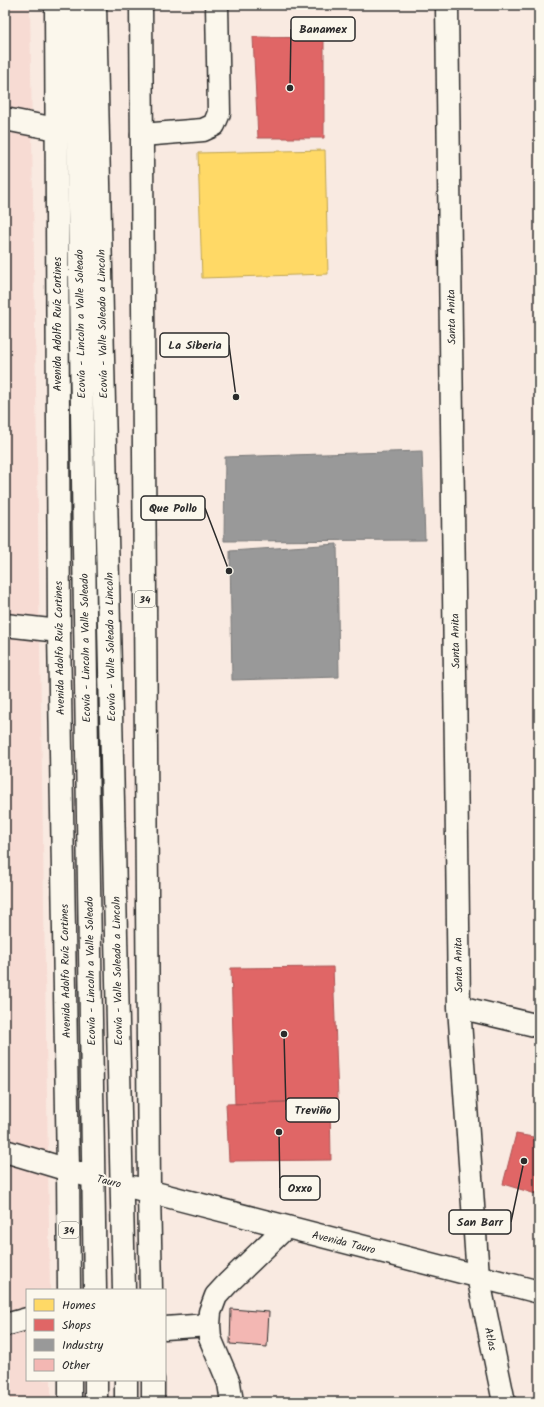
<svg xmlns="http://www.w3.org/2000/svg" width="544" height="1407" viewBox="0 0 544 1407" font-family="Kalam,sans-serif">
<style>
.built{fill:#f7dbd3}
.homes{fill:#ffd966;stroke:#bfa554}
.shops{fill:#e06666;stroke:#aa5454}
.industry{fill:#999;stroke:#787878}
.building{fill:#f3b7b3;stroke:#2b2b2b}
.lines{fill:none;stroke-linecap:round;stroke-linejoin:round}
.minor-casing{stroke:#2b2b2b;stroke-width:25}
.major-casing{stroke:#2b2b2b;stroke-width:25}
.minor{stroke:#fbf7ec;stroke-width:22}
.major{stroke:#fbf7ec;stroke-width:22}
.labels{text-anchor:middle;stroke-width:4;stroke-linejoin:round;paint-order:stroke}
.shield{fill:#fbf7ec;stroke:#696865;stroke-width:1}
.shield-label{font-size:10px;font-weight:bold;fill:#2b2b2b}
.street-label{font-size:11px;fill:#2b2b2b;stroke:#fbf7ec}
.leader{fill:none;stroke:#2b2b2b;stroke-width:1.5}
.callout-dot{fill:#2b2b2b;stroke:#fbf7ec;stroke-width:1.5}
.callout{fill:#fbf7ec;stroke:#2b2b2b;stroke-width:1.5}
.callout-label{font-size:12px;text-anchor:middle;font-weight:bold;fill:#2b2b2b}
</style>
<rect width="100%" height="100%" fill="#f9eae1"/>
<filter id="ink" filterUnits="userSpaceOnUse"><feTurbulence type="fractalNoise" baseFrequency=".025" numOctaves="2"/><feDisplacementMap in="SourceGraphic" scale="8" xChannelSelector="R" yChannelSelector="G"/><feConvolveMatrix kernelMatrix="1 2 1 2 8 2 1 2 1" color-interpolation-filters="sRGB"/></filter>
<g filter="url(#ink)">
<path class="built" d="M5,5H30L50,1290H27V1380H51V1402H5Z"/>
<path class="homes" d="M325,150L328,274L202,278L198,153Z"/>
<path class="shops" d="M253,37L324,38V138H258Z
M333,967L338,1099L235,1104L231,968Z
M330,1101L331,1160L229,1161L226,1104Z
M516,1134L539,1138V1195L503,1184Z"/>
<path class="industry" d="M422,451L425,540L224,541L225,457Z
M337,544L339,677L232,680L230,551Z"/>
<path class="building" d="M231,1309L269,1312L267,1347L230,1344Z"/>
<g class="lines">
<g class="minor-casing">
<path id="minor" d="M76,5L95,1290
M95,5L124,1290
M447,5L459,1007L478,1276L504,1402
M5,119L56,129
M142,135L203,130L214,125L219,113L217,5
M5,625L59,631
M459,1007L539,1026
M5,1151L85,1175
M132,1187L539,1292
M5,1325L27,1319
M165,1328L209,1325
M96,1380V1402
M126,1380V1402
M232,1402L229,1383L210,1338L209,1325L210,1312L216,1296L228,1283L285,1228"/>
</g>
<g class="major-casing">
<path id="major" d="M56,5L59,631L68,1170L69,1290
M141,5L149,1192L151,1290
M70,1380V1402
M153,1380V1402"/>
</g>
<use href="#minor" class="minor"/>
<use href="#major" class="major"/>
</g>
</g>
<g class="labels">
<g class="shield">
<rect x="135" y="591" width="20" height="16" rx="3"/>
<rect x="59" y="1222" width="20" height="16" rx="3"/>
</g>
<g class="shield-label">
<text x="145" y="603">34</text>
<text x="69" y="1234">34</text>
</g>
<g class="street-label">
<text transform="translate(451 317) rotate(-91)" y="4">Santa Anita</text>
<text transform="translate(57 324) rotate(-90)" y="4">Avenida Adolfo Ruíz Cortines</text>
<text transform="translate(80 324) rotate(-91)" y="4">Ecovía - Lincoln a Valle Soleado</text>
<text transform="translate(102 324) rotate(-91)" y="4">Ecovía - Valle Soleado a Lincoln</text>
<text transform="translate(455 641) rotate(-91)" y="4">Santa Anita</text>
<text transform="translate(110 647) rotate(-91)" y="4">Ecovía - Valle Soleado a Lincoln</text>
<text transform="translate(59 648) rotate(-91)" y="4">Avenida Adolfo Ruíz Cortines</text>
<text transform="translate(85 648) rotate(-91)" y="4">Ecovía - Lincoln a Valle Soleado</text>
<text transform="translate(458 965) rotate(-91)" y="4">Santa Anita</text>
<text transform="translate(65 971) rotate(-91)" y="4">Avenida Adolfo Ruíz Cortines</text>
<text transform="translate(90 971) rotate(-91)" y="4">Ecovía - Lincoln a Valle Soleado</text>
<text transform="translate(117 971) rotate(-91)" y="4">Ecovía - Valle Soleado a Lincoln</text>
<text transform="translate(109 1181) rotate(15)" y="4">Tauro</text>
<text transform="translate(344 1242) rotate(14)" y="4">Avenida Tauro</text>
<text transform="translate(491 1339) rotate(78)" y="4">Atlas</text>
</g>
</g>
<path class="leader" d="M290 88L291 29M236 397L229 345M229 571L205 508M284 1034L286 1110M279 1132L280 1188M524 1161L511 1222"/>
<g class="callout-dot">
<circle cx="290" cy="88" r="4"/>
<circle cx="236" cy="397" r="4"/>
<circle cx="229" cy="571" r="4"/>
<circle cx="284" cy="1034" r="4"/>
<circle cx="279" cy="1132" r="4"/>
<circle cx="524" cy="1161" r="4"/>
</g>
<g class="callout">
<rect x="291" y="17" width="64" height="24" rx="4"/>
<rect x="160" y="333" width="69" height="24" rx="4"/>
<rect x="141" y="496" width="64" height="24" rx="4"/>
<rect x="286" y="1098" width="53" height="24" rx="4"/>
<rect x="280" y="1176" width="40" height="24" rx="4"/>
<rect x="449" y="1210" width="62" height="24" rx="4"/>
</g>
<g class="callout-label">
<text x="323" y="33">Banamex</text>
<text x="195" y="349">La Siberia</text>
<text x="173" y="512">Que Pollo</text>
<text x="313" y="1114">Treviño</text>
<text x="300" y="1192">Oxxo</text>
<text x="480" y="1226">San Barr</text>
</g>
<rect width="544" height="1407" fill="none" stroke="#fbf7ec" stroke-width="20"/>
<rect x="10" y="10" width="524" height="1387" fill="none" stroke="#2b2b2b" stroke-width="1.5" filter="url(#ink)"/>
<rect x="26" y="1289" width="140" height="92" fill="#fbf7ec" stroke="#a8a59f"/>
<rect x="34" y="1299" width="20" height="12" fill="#ffd966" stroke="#a8a59f"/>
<text x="62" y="1309" font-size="12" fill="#2b2b2b">Homes</text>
<rect x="34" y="1319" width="20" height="12" fill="#e06666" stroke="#a8a59f"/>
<text x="62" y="1329" font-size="12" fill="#2b2b2b">Shops</text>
<rect x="34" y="1339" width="20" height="12" fill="#999999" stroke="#a8a59f"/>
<text x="62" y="1349" font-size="12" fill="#2b2b2b">Industry</text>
<rect x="34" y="1359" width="20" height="12" fill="#f3b7b3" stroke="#a8a59f"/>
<text x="62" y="1369" font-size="12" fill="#2b2b2b">Other</text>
</svg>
